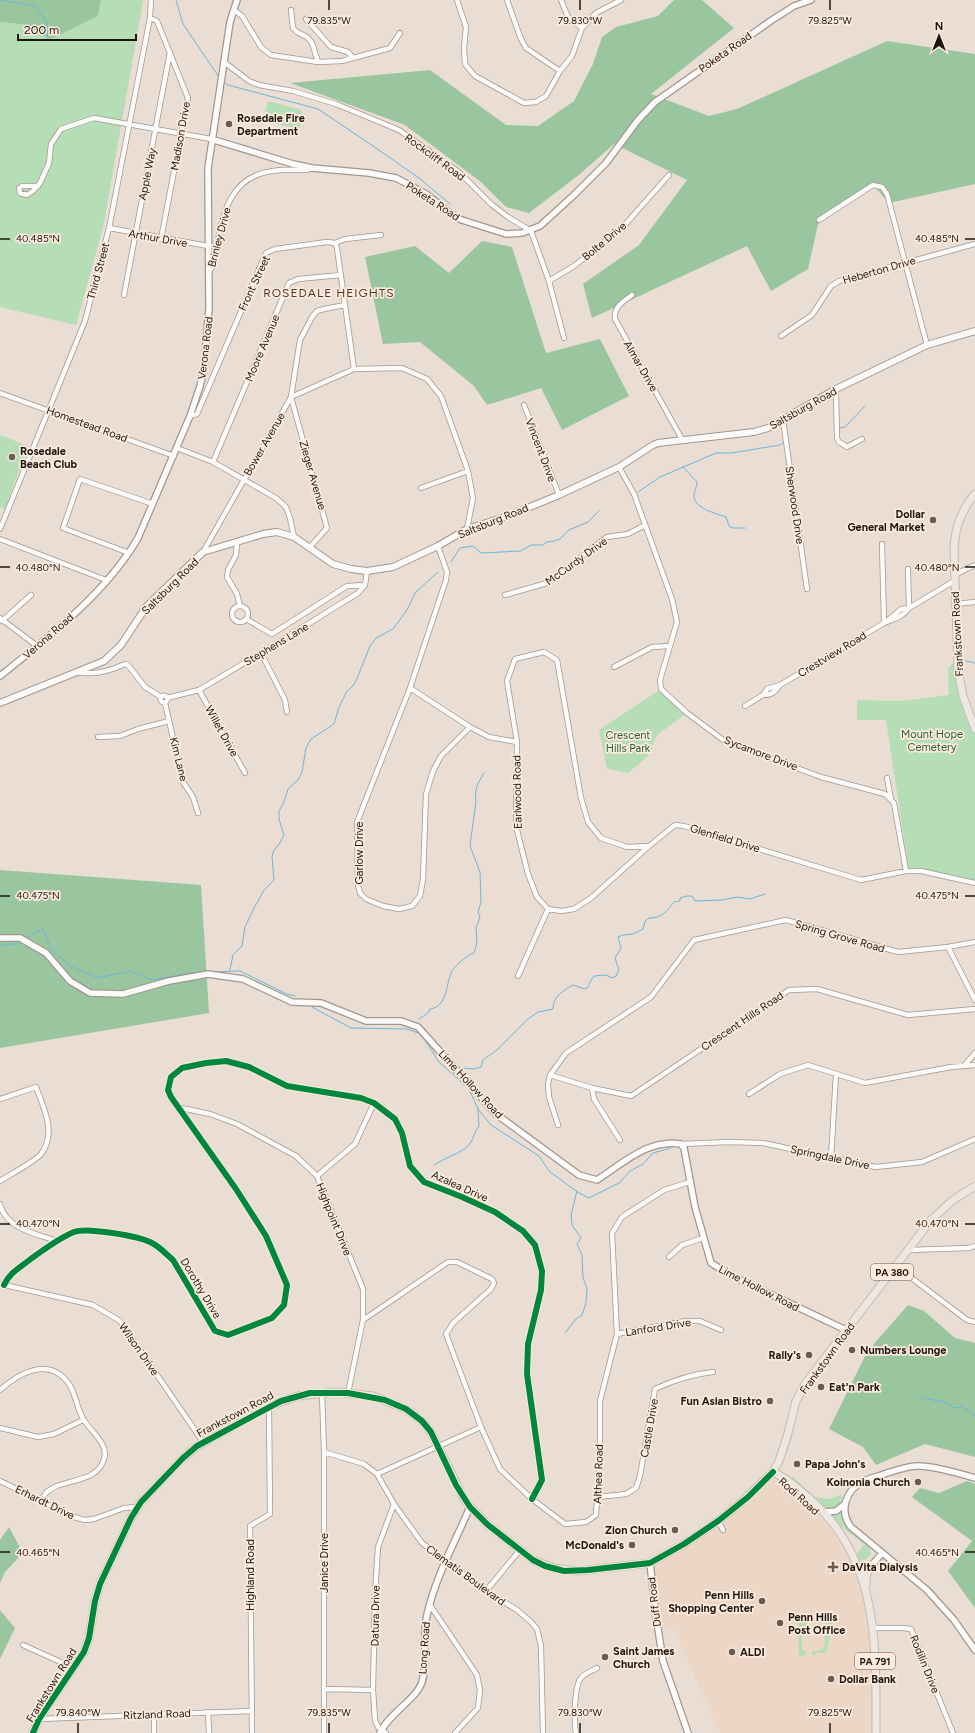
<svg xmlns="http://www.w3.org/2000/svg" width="975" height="1733" viewBox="0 0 975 1733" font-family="Figtree,sans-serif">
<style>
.built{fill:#ecd6c5}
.green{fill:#b5deb7}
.forest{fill:#9ac69f}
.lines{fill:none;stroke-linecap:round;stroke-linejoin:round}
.stream{stroke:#6bb6db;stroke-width:1}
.minor-casing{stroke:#a0978f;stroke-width:6}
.tertiary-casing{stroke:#a0978f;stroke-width:8}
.secondary-casing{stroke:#a0978f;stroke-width:8}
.primary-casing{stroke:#c2bcb6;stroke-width:9}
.minor{stroke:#fcfaf8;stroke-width:4.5}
.tertiary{stroke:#fcfaf8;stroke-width:5.5}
.secondary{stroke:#fcfaf8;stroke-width:6}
.primary{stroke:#ede6e1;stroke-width:7}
.cycleway-casing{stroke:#fdeadc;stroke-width:8}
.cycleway{stroke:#00873e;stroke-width:6}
.ticks{fill:none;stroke:#1e1710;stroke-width:1.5}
.poi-dot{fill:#655c54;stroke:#fdeadc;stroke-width:1.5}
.labels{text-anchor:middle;stroke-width:3.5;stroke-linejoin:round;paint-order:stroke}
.shield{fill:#fdeadc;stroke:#61564d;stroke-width:1}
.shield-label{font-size:10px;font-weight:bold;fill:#1e1710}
.street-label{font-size:11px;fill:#1e1710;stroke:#fdeadc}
.poi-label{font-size:11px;font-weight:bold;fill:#1e1710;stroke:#fdeadc;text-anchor:start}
.park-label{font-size:11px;fill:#236338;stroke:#fdeadc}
.neighbourhood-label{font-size:12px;letter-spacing:1px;fill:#4c3a2b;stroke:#fdeadc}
.ticks-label{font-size:10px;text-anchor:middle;fill:#1e1710;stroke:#fdeadc;stroke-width:3.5;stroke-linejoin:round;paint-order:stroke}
</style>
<rect width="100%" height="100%" fill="#eaddd3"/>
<path class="built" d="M773,1472L780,1480L807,1501L827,1522L851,1558L871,1609L876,1733H720L673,1628L664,1633L658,1631L650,1563L684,1544Z"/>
<path class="green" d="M101,0H143V2L103,228L76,325L0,307V22L28,25L38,34L98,16Z
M268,101L302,110L300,129L263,121Z
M0,435L28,446L5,509L0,507Z
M957,662L975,729V883L932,874L909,871L886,720H857V700L902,701L949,695L948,668L952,664Z
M661,689L687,713L657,735L648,756L628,773L607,769L599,730Z
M793,1477L815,1497L829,1499L841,1495L842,1496L839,1505L835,1509H826L823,1508L791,1479Z
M841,1511C841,1530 860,1535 870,1548L871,1554L866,1560H859L856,1555L864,1544L838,1524L837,1525L830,1516Z
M828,1620L833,1622L830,1627H827L826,1623H807L806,1627H802V1651H806V1654L804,1656H799L798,1622L827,1621Z
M826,1631H830L831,1634L826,1653H816L814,1656L812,1655V1652L823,1649L825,1644L824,1632Z"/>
<path class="forest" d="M0,0H101L98,16L51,39L38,34L28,25L0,22Z
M674,0H702L734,28L651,94L709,116L737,109L887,41L975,54V184L889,203L873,185L819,220L808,269L771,291L747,246L592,318L583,284L639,245L687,180L614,144L580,174L529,213L506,207L481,182L405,125L290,83L430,70L506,125L538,126L574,101L593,64L602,37L616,27L658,16Z
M482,241L512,247L546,353L600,339L629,396L562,430L541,388L487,405L474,386L420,342L383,344L365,257L415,246L449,273Z
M0,870L201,885L209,1013L0,1048Z
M908,1305L924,1311L955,1338L975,1343V1457L925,1444L876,1465L863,1447L829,1429L867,1352Z
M967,1481L975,1484V1608L948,1571L972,1541L912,1497L920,1488L939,1493Z
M9,1527L23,1553L5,1572L0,1583V1540Z
M0,1610L15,1628L0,1659Z"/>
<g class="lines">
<path class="stream" d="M0,0L35,6L46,21L48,39
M176,0L183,24L219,77
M224,82L228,85L318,109L373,146L419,178L450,204
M840,428L845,427L865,406
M683,467L697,482C697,487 695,490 694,494C693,509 716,513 726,517L729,526L733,528H745
M638,492L660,477L716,453H732L780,445L784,442
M451,562L460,548L473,546L481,553L521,551L531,545H543L547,542L554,541L560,539L569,530L588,522L599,511
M966,661L975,663
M28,937L43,929L51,949L70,966L98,978L131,971L151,980L191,973L202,972
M0,946L9,944H18
M230,970L233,955L242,946L245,927L253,910L264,890L274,880L272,856L274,850L280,843L284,835L279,819V811L284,802L288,789L298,780L302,772L306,748L311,739L334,724L339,707L347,691L352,687L356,681L370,646L376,638L393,629L407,610L415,593L438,572
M211,972L240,971L287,994L295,996
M312,1007L351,1028L407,1029L421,1034L439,1062L469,1089L478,1109L491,1125L539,1156L550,1172L579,1193L589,1198L619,1183L630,1171L643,1164L653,1153L671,1148
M419,1019L428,1013L430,1009C447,1007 446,985 451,973C454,966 467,955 474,953L477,943L476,928L480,917L478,912L481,902L480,872L470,846L476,801C474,789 478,783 484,773
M463,1068L474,1069L481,1067L483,1060L497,1050L528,1019L538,1012L553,1009C553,996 563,991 573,985L585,989L588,987L590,982L594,976L606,975L612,978L616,976L619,970L615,958L621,948L618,937L623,935L633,934L643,929L645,921L649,918C662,918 666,912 674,902L680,901V898L687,896H692L695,901L722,900L737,897L750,899L765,894
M434,1165C444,1158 460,1154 469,1145C474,1139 474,1131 479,1126L478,1109
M565,1333L575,1320L582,1315L586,1303L587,1288L583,1278L582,1255L577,1244L581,1238L572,1225L571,1215L577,1191
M922,1398L944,1402L954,1408L962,1407L975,1415"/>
<g class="minor-casing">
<path id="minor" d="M457,0L466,27L464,48L465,64L475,76L524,103L536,102L546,96L560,71L572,56L582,28L596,13L621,0
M507,0L521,39L526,48L560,71
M561,0L568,17L582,28
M234,10L242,16L261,47L271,55L318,62L342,61L390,48L400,33
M291,10L293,28L297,32L307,37L312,43L318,62
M150,18L157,21L188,98L161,239
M306,19L331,47L348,52L353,58
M224,62L249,81L259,85L293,91L336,104L399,130L459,172L491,204L508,217L531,231L549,281L564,338
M38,186H22L19,188L20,193L27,195L33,191L40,183L49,163L51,144L61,129L94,118L211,139
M819,220L873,185L882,187L887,194L927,345
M109,228L208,246
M335,243L337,248L354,369
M209,272L213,265C222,225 223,177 273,171C284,169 296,170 307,170L312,168
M549,281L574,266L622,228L669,175
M124,295L170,52
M632,295C624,301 613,307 615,319L683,441
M781,336L812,315L831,286L839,281L975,244
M836,389L837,438L839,442L847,447L862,439
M0,393L174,456
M524,405L559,495
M190,416L197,414L266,253L275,249L327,242L335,243L345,239L381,235
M783,420L807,589
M177,448L213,462L276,498L286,507L290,518L294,537
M213,462L289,283L298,279L341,275
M619,467L634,494L672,599L677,622L660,680L661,689L687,713L726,742L821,777L885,794L894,803L906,871
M421,488L468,471
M0,529L85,321L109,228L150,18L151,0
M0,539L106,580
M237,543L236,555L228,570L227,577L237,594L240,606
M882,544L884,623
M438,546L447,572L446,580L410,688L357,822L358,885L360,893L366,899L383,906L399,909L412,906L420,896L423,879L426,794L433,771L441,756L470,727
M309,548L327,528L291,397L300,340L312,317L317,311L324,309L345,305
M203,552L291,397L354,369L402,368L427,379L441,396L468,471L473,498L467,529
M129,553L63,528L80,479L153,504
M908,569L909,608
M954,575L975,565
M505,595L547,583L607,537L628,534L645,525
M955,604L975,602
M232 614a8 8 0 1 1 16 0a8 8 0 1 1-16 0Z
M0,618L37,646
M246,619L272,634L347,586L365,585
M2,621L31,595
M887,621L901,609L909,608L954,581
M261,653L285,700L287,712
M614,667L652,647L670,646
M77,672C94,676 110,671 125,664L128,665L145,687L161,697
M410,688L470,727L489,737L517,742
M199,690L245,773
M763,695C772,695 775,692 780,685
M160.5 699a3.5 3.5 0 1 1 7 0a3.5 3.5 0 1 1-7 0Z
M167,698L199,690L261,653L358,593L365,585L367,571
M165,703L183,782L193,797L198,813
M745,706L763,695L767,689L780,685L884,623C894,619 903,617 909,608
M98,737L120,736L138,729L169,721
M887,778L891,799
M649,846L591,898L574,909L561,911L548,909L537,897L528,874L516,826L517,742L507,681L515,659L544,652L557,660L581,798L588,822L601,838L627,847L649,846L675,825L684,826L861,880L906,871H921L975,883
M948,947L975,1000
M518,976L548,909
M964,1066L975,1053
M550,1075L592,1088L631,1096L789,990L817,989L908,1015L975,1009
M592,1088L594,1099L620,1140
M749,1094L780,1074L808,1065L865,1083L951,1067L975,1065
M0,1099L36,1087C44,1109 57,1133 41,1154C37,1160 8,1176 0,1181
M177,1107L210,1114L237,1124L296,1156L317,1176L363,1289V1320L348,1393
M558,1125L549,1097L548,1084L550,1075L566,1053L651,997L694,940L786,920L898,952L948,947L975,942
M681,1144L729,1142L763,1143L876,1167L922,1162L975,1139
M831,1158L836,1074
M317,1176L355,1144L374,1103
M0,1204C6,1229 36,1234 57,1241
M909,1250L969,1248L975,1246
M669,1257L682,1245L703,1238
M896,1266L967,1320L975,1322
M0,1284L93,1305L120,1321L203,1442
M4,1285C10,1272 21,1267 32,1258C45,1249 59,1238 74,1232C86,1227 139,1236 152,1243C160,1247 166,1254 173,1260L215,1331L228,1335L272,1318L284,1305L287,1285L266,1236L236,1189L171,1097L168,1090L171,1077L182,1068L206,1063L226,1061L249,1067L287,1086L361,1098L374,1103L395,1119L402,1133L410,1166L424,1182L462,1197L495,1212L523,1231L535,1245L542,1271L541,1290L528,1344L527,1374L542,1480L532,1499
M363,1320L448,1262H457L492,1279L494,1283L491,1289L453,1323L446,1334L481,1427L500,1469L532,1499L565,1524L586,1522L596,1515L600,1455V1401L617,1334L612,1233L622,1217L664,1190L690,1182
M617,1334L685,1321H700L721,1330
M0,1390C19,1373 49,1356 69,1384C76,1394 77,1410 84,1420C91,1432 109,1444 104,1459C97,1485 59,1478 46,1493C44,1495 43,1498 42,1501
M322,1392L324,1452V1733
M0,1428L38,1437L54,1434L83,1420
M324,1452L364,1464L377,1474L394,1504L422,1543L486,1591L517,1610L530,1621L537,1629L541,1646L543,1733
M377,1474L481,1427
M0,1481L42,1501L70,1516L85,1520L94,1519L124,1508L136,1507
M598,1497L626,1494L636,1488L640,1476L655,1389C674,1380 693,1374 713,1372
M718,1521L723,1530
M486,1591L519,1551
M430,1605L477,1675L480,1690L478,1708L455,1733
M873,1628H902L911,1629L953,1733
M23,1645L74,1668
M324,1689L373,1690
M208,1712L209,1733
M154,1714V1733
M39,1719L251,1711
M252,1733L250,1526L270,1514L269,1406
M386,1733L378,1727L375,1720L373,1690L375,1594L378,1547L394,1504
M576,1733C574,1722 574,1686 581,1678C585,1673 592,1671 597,1668"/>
</g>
<g class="tertiary-casing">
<path id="tertiary" d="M211,139L293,164L312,168L369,173L396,178L426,194L455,217L462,220L506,234L522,233L540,226L574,195L606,163L638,120L655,102L772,20L794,6L811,0
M0,676C49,637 106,593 138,538L190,416L200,386L204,368L209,308L208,168L230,22L237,0
M0,938H20L46,953L70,981L90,993L123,994L169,981L208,974L243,979L292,1002L321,1003L366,1021H401L418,1027L496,1114L579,1175L597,1180C622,1164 649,1138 681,1144L684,1148L695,1207L711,1263L732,1276L846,1330
M975,1478C958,1473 938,1467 920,1466C909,1465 898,1470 887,1473C879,1476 871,1478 864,1481C845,1490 839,1511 851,1527L927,1590L954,1620L975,1650
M824,1512L836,1511L845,1504
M650,1563L656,1616L663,1661L688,1733
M859,1570L872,1565L882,1553
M380,1733C389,1713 416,1700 422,1682C428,1663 422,1636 427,1615C435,1578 455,1542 470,1507"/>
</g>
<g class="secondary-casing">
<path id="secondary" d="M0,703L104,661L121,645L146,607L203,552L263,534L277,532L294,537L333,564L351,569L367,571L393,567L438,546L467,529L508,516L559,495L619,467L653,445L658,443L754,432L768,428L836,389L927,345L975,331"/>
</g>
<g class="primary-casing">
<path id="primary" d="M975,494C961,510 955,527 954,548L958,670L963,696L975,729
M773,1472C787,1478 798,1489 810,1499C880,1560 876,1648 876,1733
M866,1585V1576L871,1565
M33,1733L39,1719L84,1652L89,1638L95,1601L100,1584L131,1518L141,1502L183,1458L196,1447L269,1406L298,1396L336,1392L373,1396L406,1409L422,1421L431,1432L465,1501L488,1525L533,1560L554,1568L578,1571L650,1563L684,1544L718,1521L739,1504L773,1472L779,1461L787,1437L796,1401L805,1384L931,1220L953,1200L975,1186"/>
</g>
<use href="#minor" class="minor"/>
<use href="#tertiary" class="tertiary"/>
<use href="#secondary" class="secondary"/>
<use href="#primary" class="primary"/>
<g class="cycleway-casing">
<path id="cycleway" d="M4,1285C10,1272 21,1267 32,1258C45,1249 59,1238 74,1232C86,1227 139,1236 152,1243C160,1247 166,1254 173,1260L215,1331L228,1335L272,1318L284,1305L287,1285L266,1236L236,1189L171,1097L168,1090L171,1077L182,1068L206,1063L226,1061L249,1067L287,1086L361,1098L374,1103L395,1119L402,1133L410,1166L424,1182L462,1197L495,1212L523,1231L535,1245L542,1271L541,1290L528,1344L527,1374L542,1480L532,1499
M33,1733L39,1719L84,1652L89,1638L95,1601L100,1584L131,1518L141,1502L183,1458L197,1446L281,1401L310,1393H348L385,1400L406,1409L422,1421L431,1432L456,1485L470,1507L488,1525L533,1560L545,1566L564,1571L588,1570L650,1563L684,1544L718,1521L748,1497L773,1472"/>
</g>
<use href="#cycleway" class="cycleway"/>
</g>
<path class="ticks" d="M329,0V10M580,0V10M830,0V10M0,239H10M965,239H975M0,567H10M965,567H975M0,896H10M965,896H975M0,1224H10M965,1224H975M0,1552H10M965,1552H975M78,1723V1733M329,1723V1733M580,1723V1733M830,1723V1733"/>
<g class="poi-dot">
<circle cx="229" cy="124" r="4"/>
<circle cx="12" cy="457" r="4"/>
<circle cx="933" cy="520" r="4"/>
<circle cx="852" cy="1350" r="4"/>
<circle cx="809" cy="1355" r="4"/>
<circle cx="821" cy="1387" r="4"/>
<circle cx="770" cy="1401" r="4"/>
<circle cx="797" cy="1464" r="4"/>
<circle cx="918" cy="1482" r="4"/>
<circle cx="675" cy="1530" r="4"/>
<circle cx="632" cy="1545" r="4"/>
<path d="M831 1561h4v4h4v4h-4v4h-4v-4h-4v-4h4z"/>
<circle cx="762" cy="1601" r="4"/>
<circle cx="780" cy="1623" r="4"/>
<circle cx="732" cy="1652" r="4"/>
<circle cx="605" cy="1657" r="4"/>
<circle cx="831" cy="1679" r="4"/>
</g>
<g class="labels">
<g class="shield">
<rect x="871" y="1264" width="42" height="16" rx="3"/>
<rect x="855" y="1653" width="40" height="16" rx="3"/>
</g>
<g class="shield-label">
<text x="892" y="1276">PA 380</text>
<text x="875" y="1665">PA 791</text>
</g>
<g class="street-label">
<text transform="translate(725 52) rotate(-35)" y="4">Poketa Road</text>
<text transform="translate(180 136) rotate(-80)" y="4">Madison Drive</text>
<text transform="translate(435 157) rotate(36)" y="4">Rockcliff Road</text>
<text transform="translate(147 174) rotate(-79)" y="4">Apple Way</text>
<text transform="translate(433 201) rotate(33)" y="4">Poketa Road</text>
<text transform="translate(219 237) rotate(-75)" y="4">Brinley Drive</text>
<text transform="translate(158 238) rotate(10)" y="4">Arthur Drive</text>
<text transform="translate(604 241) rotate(-40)" y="4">Bolte Drive</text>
<text transform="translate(879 270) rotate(-16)" y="4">Heberton Drive</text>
<text transform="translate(98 271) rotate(-75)" y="4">Third Street</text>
<text transform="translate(254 283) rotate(-65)" y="4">Front Street</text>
<text transform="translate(205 348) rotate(-83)" y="4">Verona Road</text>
<text transform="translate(262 348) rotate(-67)" y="4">Moore Avenue</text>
<text transform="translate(641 366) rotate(60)" y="4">Almar Drive</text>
<text transform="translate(803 408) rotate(-29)" y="4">Saltsburg Road</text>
<text transform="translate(87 424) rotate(20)" y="4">Homestead Road</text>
<text transform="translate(264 444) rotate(-60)" y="4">Bower Avenue</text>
<text transform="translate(541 450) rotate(69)" y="4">Vincent Drive</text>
<text transform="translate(313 475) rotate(74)" y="4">Zieger Avenue</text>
<text transform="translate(795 505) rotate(82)" y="4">Sherwood Drive</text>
<text transform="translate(493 521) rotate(-22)" y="4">Saltsburg Road</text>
<text transform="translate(576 561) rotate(-36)" y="4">McCurdy Drive</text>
<text transform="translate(170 586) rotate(-45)" y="4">Saltsburg Road</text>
<text transform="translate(957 634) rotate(-93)" y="4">Frankstown Road</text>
<text transform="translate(48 636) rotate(-41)" y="4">Verona Road</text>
<text transform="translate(276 644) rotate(-31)" y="4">Stephens Lane</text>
<text transform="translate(832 654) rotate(-31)" y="4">Crestview Road</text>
<text transform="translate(222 731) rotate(61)" y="4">Willet Drive</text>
<text transform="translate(761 753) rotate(21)" y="4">Sycamore Drive</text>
<text transform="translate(179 759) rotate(76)" y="4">Kim Lane</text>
<text transform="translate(517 792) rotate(-91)" y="4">Earlwood Road</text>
<text transform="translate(725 838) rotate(17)" y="4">Glenfield Drive</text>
<text transform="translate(359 853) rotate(-90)" y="4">Garlow Drive</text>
<text transform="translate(840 936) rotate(16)" y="4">Spring Grove Road</text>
<text transform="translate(742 1021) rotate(-34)" y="4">Crescent Hills Road</text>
<text transform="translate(471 1084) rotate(47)" y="4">Lime Hollow Road</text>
<text transform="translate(830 1157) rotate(12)" y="4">Springdale Drive</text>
<text transform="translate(460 1186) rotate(24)" y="4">Azalea Drive</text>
<text transform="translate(334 1219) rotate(68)" y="4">Highpoint Drive</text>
<text transform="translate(201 1288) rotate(59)" y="4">Dorothy Drive</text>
<text transform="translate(759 1288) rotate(27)" y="4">Lime Hollow Road</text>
<text transform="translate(658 1327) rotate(-9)" y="4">Lanford Drive</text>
<text transform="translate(139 1349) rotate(55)" y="4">Wilson Drive</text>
<text transform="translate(827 1358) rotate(-54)" y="4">Frankstown Road</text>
<text transform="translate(235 1414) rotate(-28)" y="4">Frankstown Road</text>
<text transform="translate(649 1428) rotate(-80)" y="4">Castle Drive</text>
<text transform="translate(598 1474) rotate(-88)" y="4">Althea Road</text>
<text transform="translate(799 1496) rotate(42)" y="4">Rodi Road</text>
<text transform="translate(45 1502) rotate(26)" y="4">Erhardt Drive</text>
<text transform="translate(324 1563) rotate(-90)" y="4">Janice Drive</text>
<text transform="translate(250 1575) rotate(-90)" y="4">Highland Road</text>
<text transform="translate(466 1575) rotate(36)" y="4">Clematis Boulevard</text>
<text transform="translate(654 1602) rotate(-97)" y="4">Duff Road</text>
<text transform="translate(375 1616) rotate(-89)" y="4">Datura Drive</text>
<text transform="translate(424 1648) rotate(-86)" y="4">Long Road</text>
<text transform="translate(925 1664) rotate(68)" y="4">Rodilin Drive</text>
<text transform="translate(51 1685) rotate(-58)" y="4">Frankstown Road</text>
<text transform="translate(157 1714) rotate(-2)" y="4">Ritzland Road</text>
</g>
<g class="poi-label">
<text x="237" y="122">Rosedale Fire<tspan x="237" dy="13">Department</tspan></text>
<text x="20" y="455">Rosedale<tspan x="20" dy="13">Beach Club</tspan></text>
<text x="925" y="518" text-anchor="end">Dollar<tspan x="925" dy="13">General Market</tspan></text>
<text x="860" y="1354">Numbers Lounge</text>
<text x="801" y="1359" text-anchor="end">Rally's</text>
<text x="829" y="1391">Eat'n Park</text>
<text x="762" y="1405" text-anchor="end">Fun Asian Bistro</text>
<text x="805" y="1468">Papa John's</text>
<text x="910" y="1486" text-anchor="end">Koinonia Church</text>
<text x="667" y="1534" text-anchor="end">Zion Church</text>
<text x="624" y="1549" text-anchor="end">McDonald's</text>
<text x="842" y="1571">DaVita Dialysis</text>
<text x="754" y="1599" text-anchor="end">Penn Hills<tspan x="754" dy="13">Shopping Center</tspan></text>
<text x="788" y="1621">Penn Hills<tspan x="788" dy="13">Post Office</tspan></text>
<text x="613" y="1655">Saint James<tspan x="613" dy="13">Church</tspan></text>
<text x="740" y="1656">ALDI</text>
<text x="839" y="1683">Dollar Bank</text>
</g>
<g class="park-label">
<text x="932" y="738">Mount Hope<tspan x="932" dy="13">Cemetery</tspan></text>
<text x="628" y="739">Crescent<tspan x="628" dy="13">Hills Park</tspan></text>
</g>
<g class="neighbourhood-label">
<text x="329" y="297">ROSEDALE HEIGHTS</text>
</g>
</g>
<g class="ticks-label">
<text x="329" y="24">79.835°W</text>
<text x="580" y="24">79.830°W</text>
<text x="830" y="24">79.825°W</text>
<text x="38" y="242">40.485°N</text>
<text x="937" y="242">40.485°N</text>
<text x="38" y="571">40.480°N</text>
<text x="937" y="571">40.480°N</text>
<text x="38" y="899">40.475°N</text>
<text x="937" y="899">40.475°N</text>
<text x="38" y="1227">40.470°N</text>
<text x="937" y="1227">40.470°N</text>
<text x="38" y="1556">40.465°N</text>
<text x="937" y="1556">40.465°N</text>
<text x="78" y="1716">79.840°W</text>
<text x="329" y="1716">79.835°W</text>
<text x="580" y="1716">79.830°W</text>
<text x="830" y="1716">79.825°W</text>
</g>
<g transform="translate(939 36)" stroke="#fdeadc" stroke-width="3" paint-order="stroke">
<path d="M0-3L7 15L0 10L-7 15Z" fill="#1e1710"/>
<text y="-6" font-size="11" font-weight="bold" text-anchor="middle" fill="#1e1710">N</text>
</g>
<path d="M18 34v6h118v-6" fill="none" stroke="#1e1710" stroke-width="2"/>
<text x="24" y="34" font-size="12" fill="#1e1710" stroke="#fdeadc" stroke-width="3" paint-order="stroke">200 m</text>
</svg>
